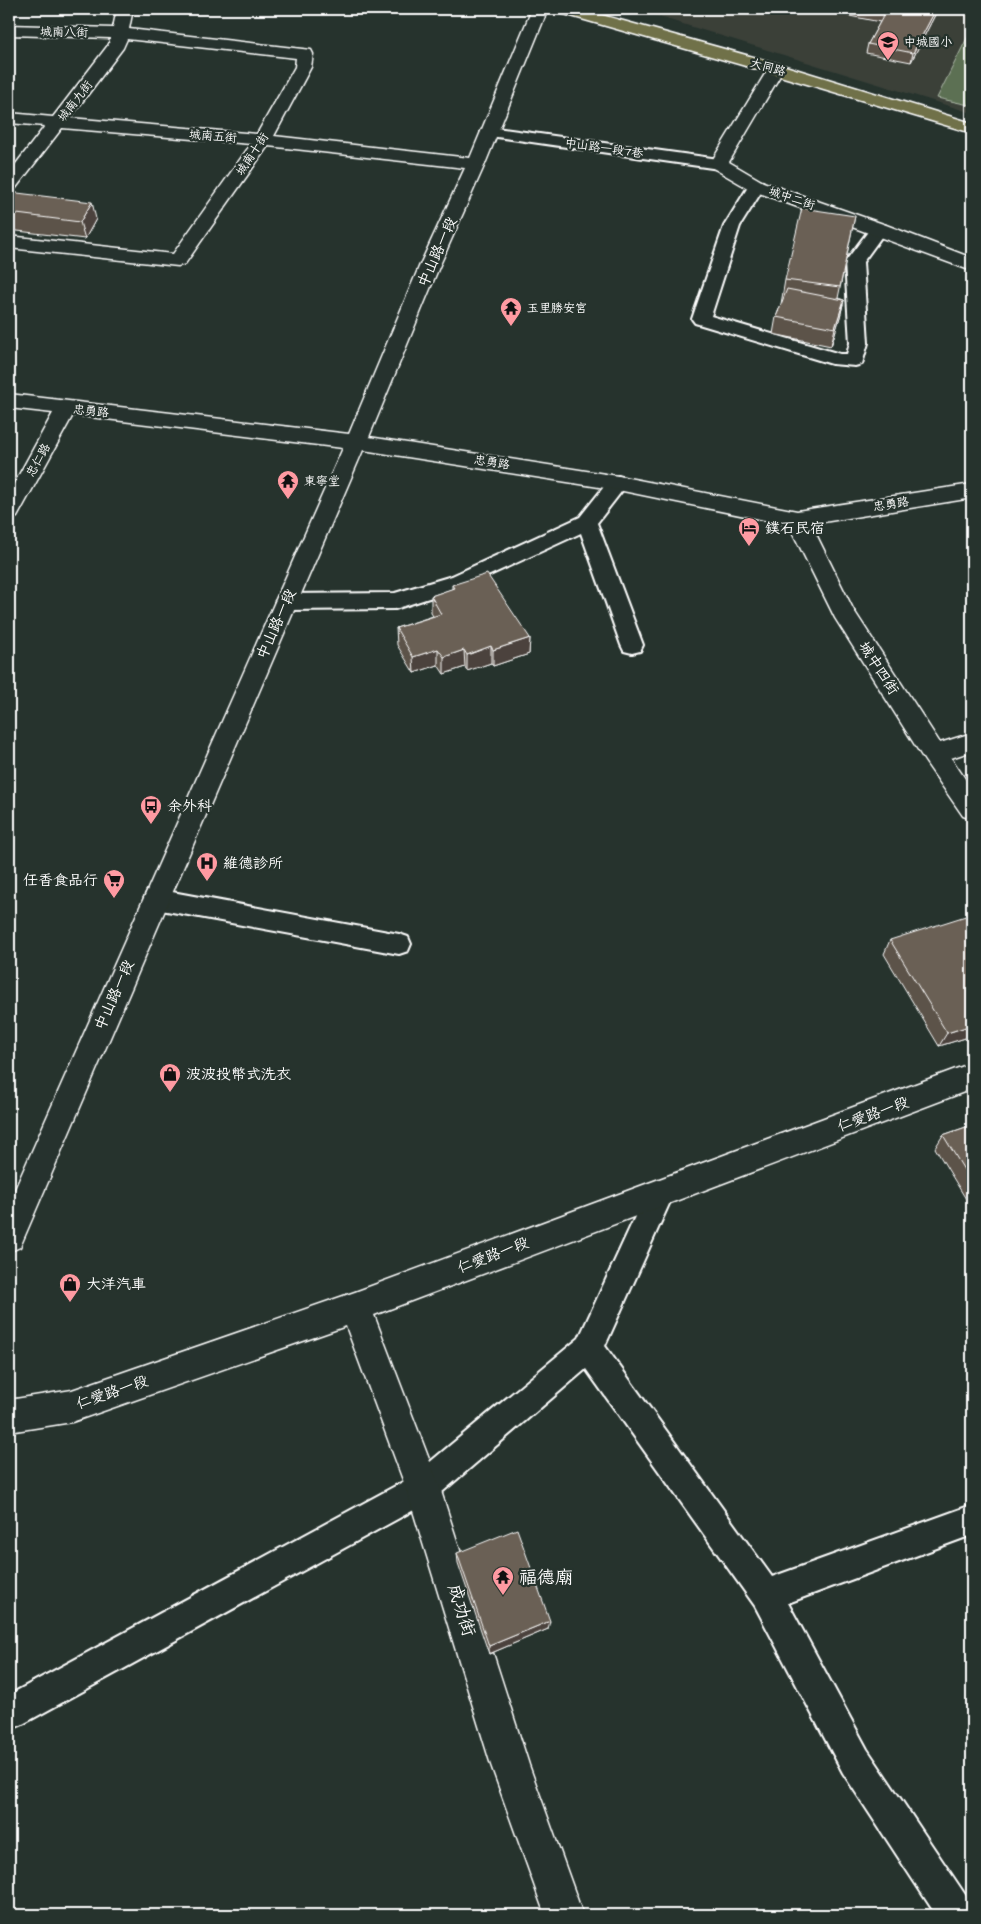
<svg xmlns="http://www.w3.org/2000/svg" width="981" height="1924" viewBox="0 0 981 1924" font-family="'Architects Daughter','LXGW WenKai TC',sans-serif">
<style>
.built{fill:#3b4039}
.green{fill:#5c7053;stroke:#aeb8a9}
.lines{fill:none;stroke-linecap:round;stroke-linejoin:round}
.lane-casing{stroke:#fff;stroke-width:4}
.street-casing{stroke:#fff;stroke-width:3}
.primary-casing{stroke:#fff;stroke-width:3}
.lane{fill:#26332d;fill-rule:evenodd}
.street{fill:#26332d;fill-rule:evenodd}
.primary{fill:#6f714a;fill-rule:evenodd}
.wall{fill:#5c5349;stroke:#fff}
.shaded-wall{fill:#4b433c;stroke:#fff}
.building{fill:#6b6055;stroke:#fff}
.labels{text-anchor:middle;stroke-width:4.5;stroke-linejoin:round;paint-order:stroke}
.far-street-label{font-size:12px;fill:#fff;stroke:#26332d}
.far-poi-label{font-size:12px;fill:#fff;stroke:#26332d;text-anchor:start}
.street-label{font-size:15px;fill:#fff;stroke:#26332d}
.poi-label{font-size:15px;fill:#fff;stroke:#26332d;text-anchor:start}
.near-poi-label{font-size:18px;fill:#fff;stroke:#26332d;text-anchor:start}
.near-street-label{font-size:18px;fill:#fff;stroke:#26332d}
</style>
<rect width="100%" height="100%" fill="#26332d"/>
<filter id="ink" filterUnits="userSpaceOnUse"><feTurbulence type="fractalNoise" baseFrequency=".02" numOctaves="2"/><feDisplacementMap in="SourceGraphic" scale="10" xChannelSelector="R" yChannelSelector="G"/><feConvolveMatrix kernelMatrix="1 2 1 2 8 2 1 2 1" color-interpolation-filters="sRGB"/></filter>
<g filter="url(#ink)">
<path class="built" d="M634,9H972V113Z"/>
<path class="green" d="M972,28V97L969,105L937,98Z"/>
<g class="lines">
<g class="lane-casing">
<path id="lane" d="M489,127L719,159L725,161L727,164L725,167L719,169L483,135L481,132L483,129Z
M757,181L763,182L765,186L740,226L711,316L840,354H847L850,343L845,262L873,225H885L887,229L863,262L868,343L862,364L855,366L832,364L695,323L692,319L724,226L751,182Z
M618,476L625,478L628,483L597,523L643,645L640,651L632,653L624,651L621,645L581,533L466,586L395,609L286,610L279,607L275,602L279,597L286,594L395,593L452,576L580,517L611,478Z
M156,889L399,934L408,937L411,944L408,951L399,954L156,909L147,906L144,899L147,892Z
M660,1180L670,1184L674,1193L605,1346L772,1577L972,1505V1535L788,1603L867,1749L970,1902L972,1915H936L843,1773L755,1606L586,1369L434,1499L21,1725L9,1730V1695L412,1477L579,1338L650,1184Z"/>
</g>
<g class="street-casing">
<path id="street" d="M117,9H133L129,29L311,50L313,54L311,67L274,136L470,158L532,9H548L485,164L439,267L369,437L618,476L797,511L972,484V498L811,524L853,609L940,743L972,733V751L951,758L972,789V819L963,816L925,761L835,618L789,525L618,490L363,450L20,1247L9,1252V1203L343,448L73,415L17,517L9,520V493L53,413L9,408V394L349,434L419,267L465,168L268,146L185,264L178,266L9,248V236L173,254L251,144L62,128L15,189L9,190V173L45,126L9,123V113L53,117L109,44L110,38L9,35V25L113,28ZM127,39L296,58L295,67L257,134L70,118L123,48Z
M776,64L782,65L784,69L729,162L763,182L886,225L972,258V271L751,190L713,168L710,164L768,69L770,65Z
M972,1063V1089L374,1315L440,1488L529,1765L583,1915H545L491,1765L406,1488L346,1326L72,1422L9,1432V1400L72,1390L355,1292Z"/>
</g>
<g class="primary-casing">
<path id="primary" d="M555,9H580L782,65L972,123V133L770,73L557,12Z"/>
</g>
<use href="#lane" class="lane"/>
<use href="#street" class="street"/>
<use href="#primary" class="primary"/>
</g>
<path class="wall" d="M814,9H938L911,62L866,53L868,44L880,22Z
M9,192L96,219L85,239L9,230Z
M855,216L838,298L844,300L840,317L831,346L773,334L776,317L781,304L785,280Z
M452,585L530,638L529,654L493,666L491,663L467,671L465,667L444,674L438,665L414,673L397,645L396,628L433,616L431,613V596L452,589Z
M890,940L972,1036L939,1046L884,954Z
M972,1125V1209L935,1148L943,1135Z
M457,1553L548,1629L489,1654L458,1563Z"/>
<path class="shaded-wall" d="M936,9H938L911,62L913,53Z
M92,202L96,219L85,239L80,222Z
M844,300L840,317L831,346L835,328Z
M530,638L529,654L493,666V650Z
M491,646V663L467,671V655Z
M438,649V665L414,673L413,657Z
M464,650L465,667L444,674V657Z
M972,1025V1036L939,1046L947,1033Z
M550,1621L548,1629L489,1654V1646Z"/>
<path class="building" d="M861,9H936L913,53L868,44L885,13Z
M9,192L92,202L80,222L9,213Z
M802,208L855,216L840,287L785,280Z
M787,289L844,300L835,328L776,317Z
M487,574L530,638L493,650L491,646L467,655L464,650L444,657L438,649L413,657L396,628L441,614L431,596L454,588L452,585Z
M972,914V1025L947,1033L890,940Z
M972,1125V1183L943,1135Z
M517,1529L550,1621L489,1646L457,1553Z"/>
</g>
<defs>
<g id="school-pin" transform="scale(1.125)"><path d="M0 17L-7.5 6A9.5 9.5 0 1 1 7.5 6Z" fill="#ff9aa2" stroke="#26332d"/><path d="M0-5L7-2L0 1L-7-2ZM-4 1L0 2.5L4 1V4Q0 6-4 4Z" fill="#111"/></g>
<g id="temple-pin" transform="scale(1.125)"><path d="M0 17L-7.5 6A9.5 9.5 0 1 1 7.5 6Z" fill="#ff9aa2" stroke="#26332d"/><path d="M0-6L5-2H3V0L6.5 2.5H4V6H1.5V3h-3V6H-4V2.5H-6.5L-3 0V-2H-5Z" fill="#111"/></g>
<g id="hotel-pin" transform="scale(1.125)"><path d="M0 17L-7.5 6A9.5 9.5 0 1 1 7.5 6Z" fill="#ff9aa2" stroke="#26332d"/><path d="M-6-4.5h1.5V1H6V5H4.5V3h-9V5H-6ZM-4 0a1.8 1.8 0 1 1 3.6 0ZM.5 0V-2.5h3Q6-2.5 6 0Z" fill="#111"/></g>
<g id="bus-pin" transform="scale(1.125)"><path d="M0 17L-7.5 6A9.5 9.5 0 1 1 7.5 6Z" fill="#ff9aa2" stroke="#26332d"/><path d="M-5-6H5V4H4V6H2V4H-2V6H-4V4H-5ZM-3.5-4V0h7V-4ZM-3.5 1.2v1.5H-2V1.2ZM2 1.2v1.5H3.5V1.2Z" fill="#111"/></g>
<g id="hospital-pin" transform="scale(1.125)"><path d="M0 17L-7.5 6A9.5 9.5 0 1 1 7.5 6Z" fill="#ff9aa2" stroke="#26332d"/><path d="M-5-5h3v3.5h4V-5h3V5h-3V1.5h-4V5h-3Z" fill="#111"/></g>
<g id="supermarket-pin" transform="scale(1.125)"><path d="M0 17L-7.5 6A9.5 9.5 0 1 1 7.5 6Z" fill="#ff9aa2" stroke="#26332d"/><path d="M-6-5.5h2.5l.6 2H6L4.5 2H-2.5L-4.4-4H-6ZM-1.5 3.2a1.3 1.3 0 1 0 .1 0ZM3 3.2a1.3 1.3 0 1 0 .1 0Z" fill="#111"/></g>
<g id="shop-pin" transform="scale(1.125)"><path d="M0 17L-7.5 6A9.5 9.5 0 1 1 7.5 6Z" fill="#ff9aa2" stroke="#26332d"/><path d="M-5-2.5h2.3a2.7 3.5 0 0 1 5.4 0H5L5.5 6h-11ZM-1.5-2.5h3a1.5 2.3 0 0 0-3 0Z" fill="#111"/></g>
</defs>
<g fill-rule="evenodd">
<use href="#school-pin" x="888" y="42"/>
<use href="#temple-pin" x="511" y="308"/>
<use href="#temple-pin" x="288" y="481"/>
<use href="#hotel-pin" x="749" y="528"/>
<use href="#bus-pin" x="151" y="806"/>
<use href="#hospital-pin" x="207" y="863"/>
<use href="#supermarket-pin" x="114" y="880"/>
<use href="#shop-pin" x="170" y="1074"/>
<use href="#shop-pin" x="70" y="1284"/>
<use href="#temple-pin" x="503" y="1577"/>
</g>
<g class="labels">
<g class="far-street-label">
<text transform="translate(64 32) rotate(1)" y="4">城南八街</text>
<text transform="translate(768 67) rotate(16)" y="4">大同路</text>
<text transform="translate(75 101) rotate(-52)" y="4">城南九街</text>
<text transform="translate(213 136) rotate(5)" y="4">城南五街</text>
<text transform="translate(604 148) rotate(8)" y="4">中山路一段7巷</text>
<text transform="translate(252 154) rotate(-56)" y="4">城南十街</text>
<text transform="translate(792 198) rotate(19)" y="4">城中二街</text>
<text transform="translate(91 411) rotate(6)" y="4">忠勇路</text>
<text transform="translate(38 460) rotate(-61)" y="4">忠仁路</text>
<text transform="translate(492 462) rotate(9)" y="4">忠勇路</text>
<text transform="translate(891 504) rotate(-9)" y="4">忠勇路</text>
</g>
<g class="far-poi-label">
<text x="904" y="46">中城國小</text>
<text x="527" y="312">玉里勝安宮</text>
<text x="304" y="485">東寧堂</text>
</g>
<g class="street-label">
<text transform="translate(437 252) rotate(-66)" y="5">中山路一段</text>
<text transform="translate(276 624) rotate(-66)" y="5">中山路一段</text>
<text transform="translate(879 668) rotate(57)" y="5">城中四街</text>
<text transform="translate(114 995) rotate(-66)" y="5">中山路一段</text>
<text transform="translate(873 1114) rotate(-20)" y="5">仁愛路一段</text>
<text transform="translate(493 1255) rotate(-21)" y="5">仁愛路一段</text>
<text transform="translate(112 1392) rotate(-19)" y="5">仁愛路一段</text>
</g>
<g class="poi-label">
<text x="765" y="533">鏷石民宿</text>
<text x="167" y="811">余外科</text>
<text x="223" y="868">維德診所</text>
<text x="98" y="885" text-anchor="end">任香食品行</text>
<text x="186" y="1079">波波投幣式洗衣</text>
<text x="86" y="1289">大洋汽車</text>
</g>
<g class="near-poi-label">
<text x="519" y="1583">福德廟</text>
</g>
<g class="near-street-label">
<text transform="translate(462 1610) rotate(73)" y="6">成功街</text>
</g>
</g>
<rect width="981" height="1924" fill="none" stroke="#26332d" stroke-width="30"/>
<rect x="15" y="15" width="951" height="1894" fill="none" stroke="#fff" stroke-width="2" filter="url(#ink)"/>
</svg>
